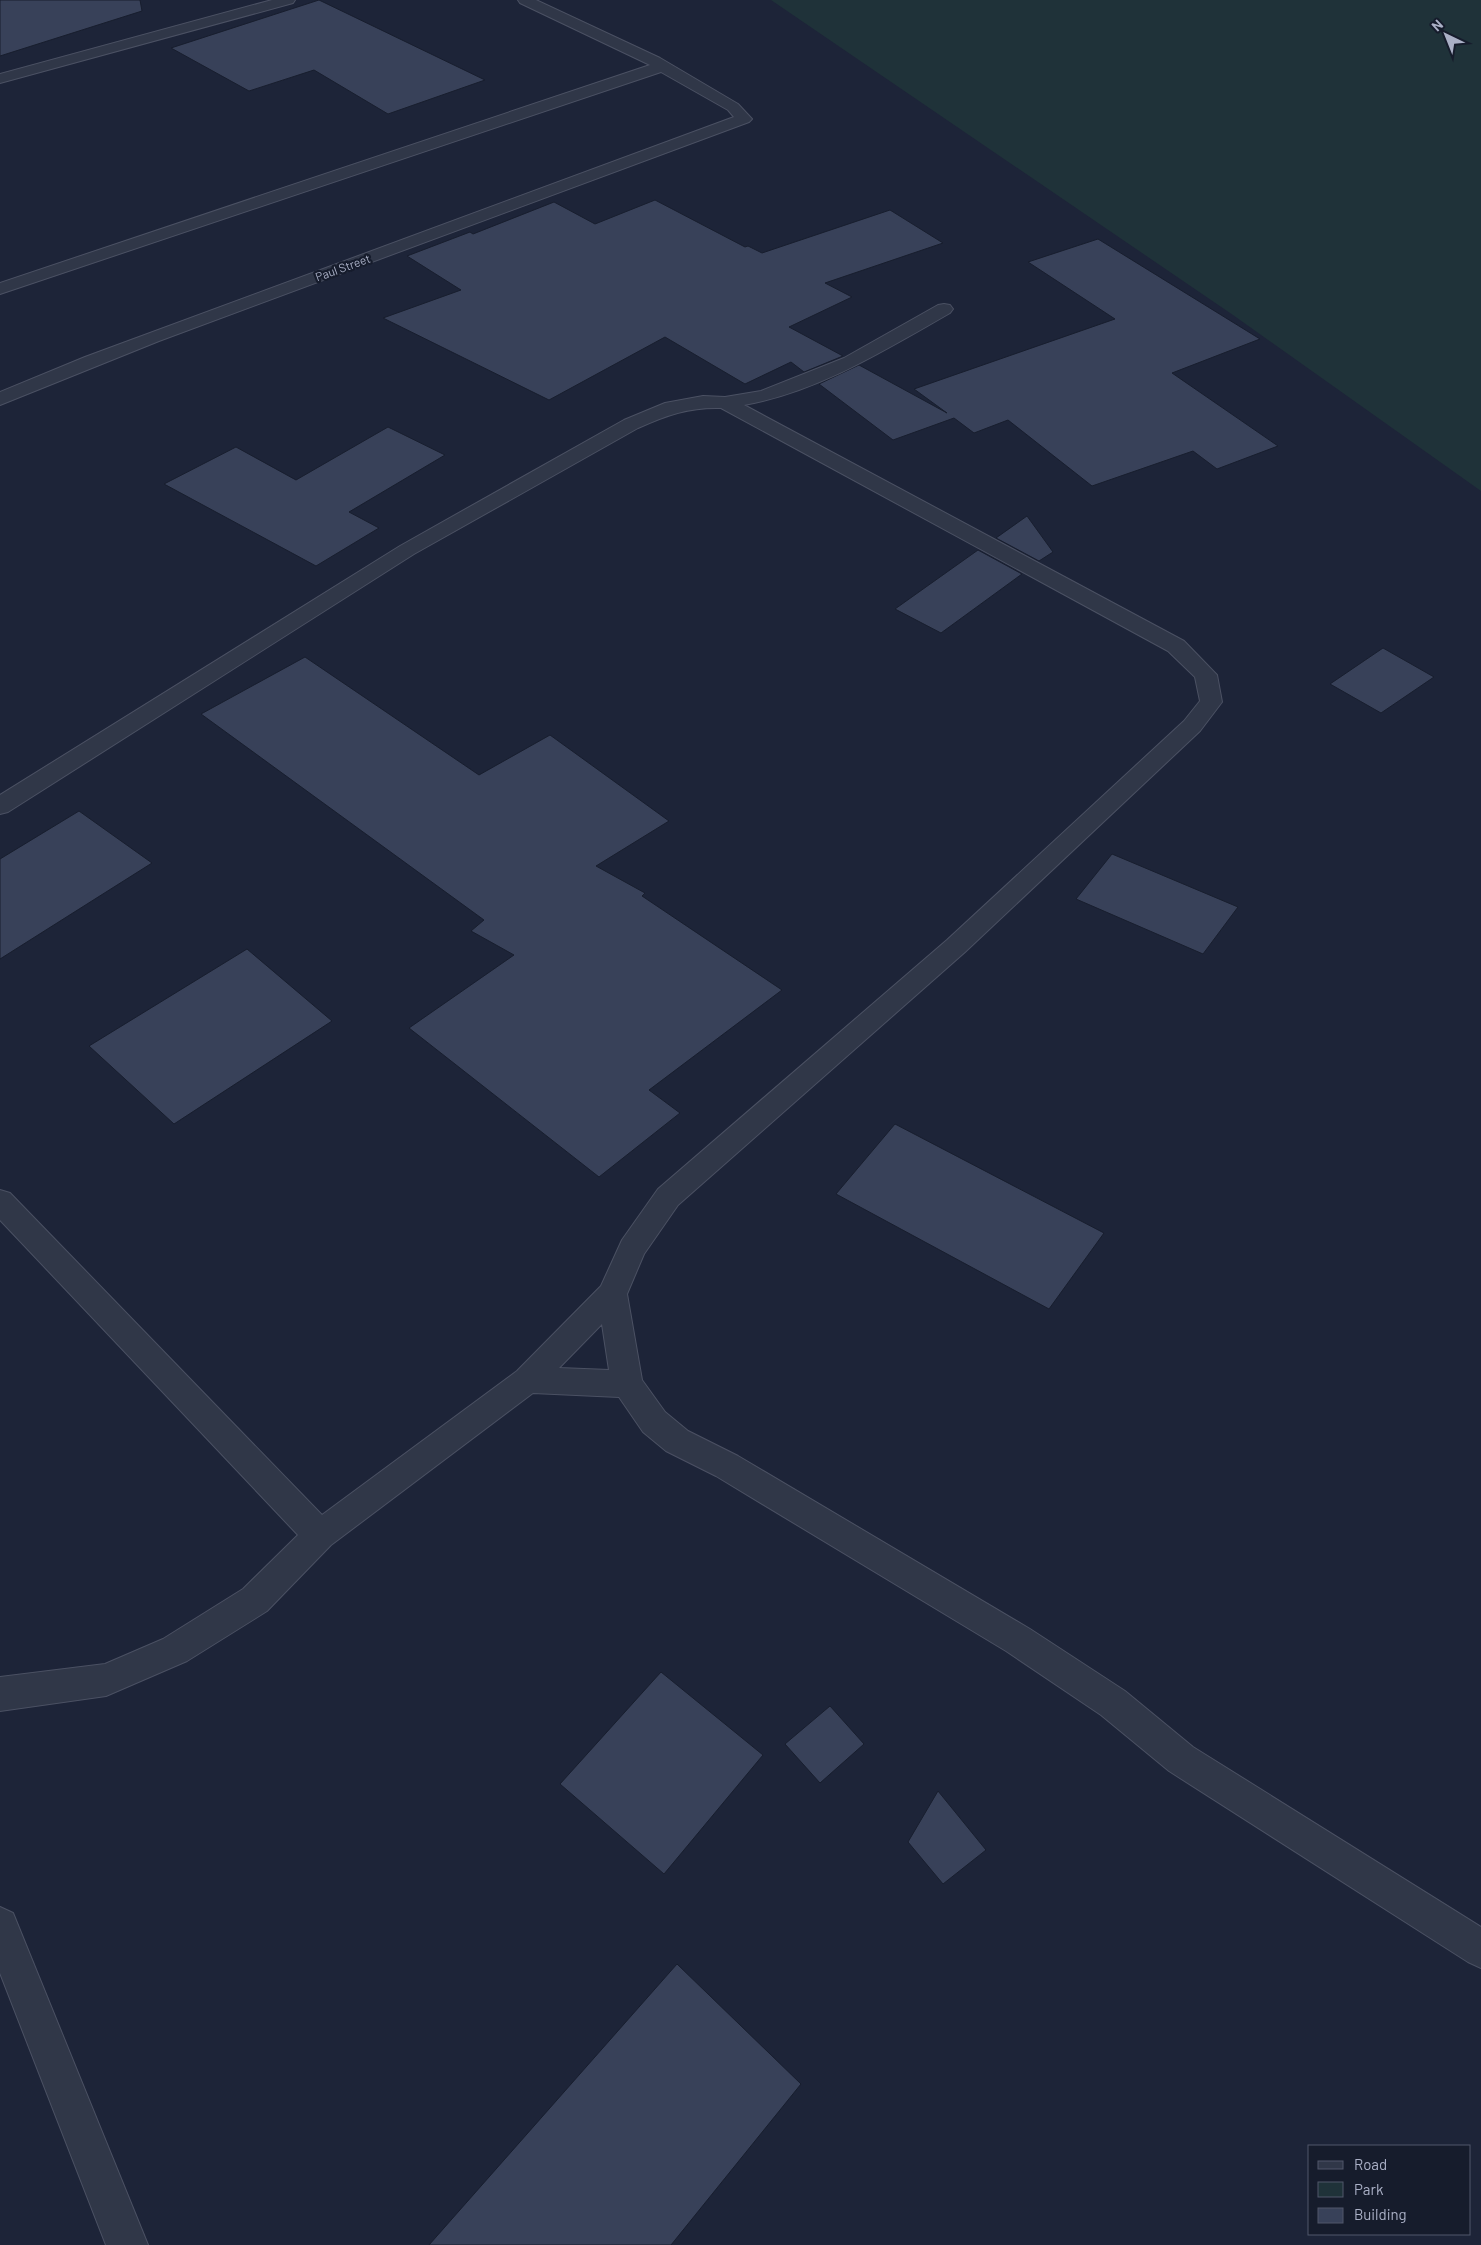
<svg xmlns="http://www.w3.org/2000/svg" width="1481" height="2245" viewBox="0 0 1481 2245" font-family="Barlow,sans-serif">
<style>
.green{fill:#1f3239}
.building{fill:#384159;stroke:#181e2e}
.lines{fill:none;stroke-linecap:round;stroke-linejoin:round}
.street-casing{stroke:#4b5163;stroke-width:2}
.street{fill:#303748;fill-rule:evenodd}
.labels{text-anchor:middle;stroke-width:4.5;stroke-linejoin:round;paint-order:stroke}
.far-street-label{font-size:12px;fill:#aab0c6;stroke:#161c2c}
</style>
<rect width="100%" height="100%" fill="#1d2438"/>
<path class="green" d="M771,0H1481V491L1233,315Z"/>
<path class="building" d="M0,0H140L142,11L0,56Z
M319,0L485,80L388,114L314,70L249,91L171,48Z
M655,200L745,247L748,246L762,253L890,210L943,243L825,283L852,297L789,327L843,356L804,372L791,362L745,384L665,337L549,400L383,318L461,290L407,256L470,232L473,234L554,202L595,224Z
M1098,239L1260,339L1172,373L1278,446L1217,469L1193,451L1092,486L1008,420L974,433L954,418L893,440L819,384L859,365L947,413L914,389L1115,319L1028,262Z
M388,427L445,455L349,512L379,528L316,566L164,484L236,447L296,480Z
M1027,516L1053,552L1039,561L996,538Z
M978,550L1022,574L941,633L895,609Z
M1383,648L1434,677L1381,713L1330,684Z
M305,657L479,775L550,735L669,821L596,866L645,893L642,896L782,990L649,1090L680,1113L599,1177L409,1028L514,955L471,931L484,920L201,714Z
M79,811L152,863L0,959V859Z
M1112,854L1238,907L1203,954L1076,899Z
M247,949L332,1021L174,1124L89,1046Z
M895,1124L1104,1233L1049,1309L836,1194Z
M661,1672L763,1755L664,1874L560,1784Z
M830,1706L864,1744L820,1783L785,1744Z
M938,1791L986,1850L943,1884L908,1842Z
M677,1964L801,2084L671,2245H429Z"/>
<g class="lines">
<g class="street-casing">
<path id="street" d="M272,0H295L293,3L0,83V74Z
M518,0H536L660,58L738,104L752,119L749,122L159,341L0,405V392L85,357L734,117L728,110L661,72L0,294V283L650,65L520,3Z
M944,304L950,305L953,309L950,313C885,350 818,392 744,405L1184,641L1217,675L1222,702L1200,731L965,952L678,1205L644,1254L627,1294L642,1380L665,1412L688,1431L738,1456L1030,1629L1125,1691L1193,1747L1481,1927V1968L1468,1962L1169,1771L1101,1715L1006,1651L716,1476L666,1451L643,1432L619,1397L533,1393L331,1545L267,1611L187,1661L106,1696L0,1711V1677L105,1664L163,1639L243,1589L298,1535L0,1220V1190L10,1193L322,1515L517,1371L601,1286L622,1240L658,1189L947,940L1184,721L1200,701L1195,677L1168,651L721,408C689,407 667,415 638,428L414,554L8,812L0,814V795L400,546L624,420L665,403L703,396L725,397L761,391L844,358L938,305ZM602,1324L609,1370L559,1368Z
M0,1907L13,1913L148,2245H106L0,1973Z"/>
</g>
<use href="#street" class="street"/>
</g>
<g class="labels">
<g class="far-street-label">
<text transform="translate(343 268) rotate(-20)" y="4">Paul Street</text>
</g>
</g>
<rect x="1308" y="2145" width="162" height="90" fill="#161c2c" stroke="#51576a"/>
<rect x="1318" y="2161" width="25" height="8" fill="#303748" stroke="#51576a"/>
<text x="1354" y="2170" font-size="15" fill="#aab0c6">Road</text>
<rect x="1318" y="2182" width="25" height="15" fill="#1f3239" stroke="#51576a"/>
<text x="1354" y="2195" font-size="15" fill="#aab0c6">Park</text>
<rect x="1318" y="2208" width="25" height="15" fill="#384159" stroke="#51576a"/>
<text x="1354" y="2220" font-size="15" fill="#aab0c6">Building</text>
<g transform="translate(1446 35) rotate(317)" stroke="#161c2c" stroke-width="4" paint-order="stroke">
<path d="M0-4L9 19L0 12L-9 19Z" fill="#aab0c6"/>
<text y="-8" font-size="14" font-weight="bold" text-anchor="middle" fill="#aab0c6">N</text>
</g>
</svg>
